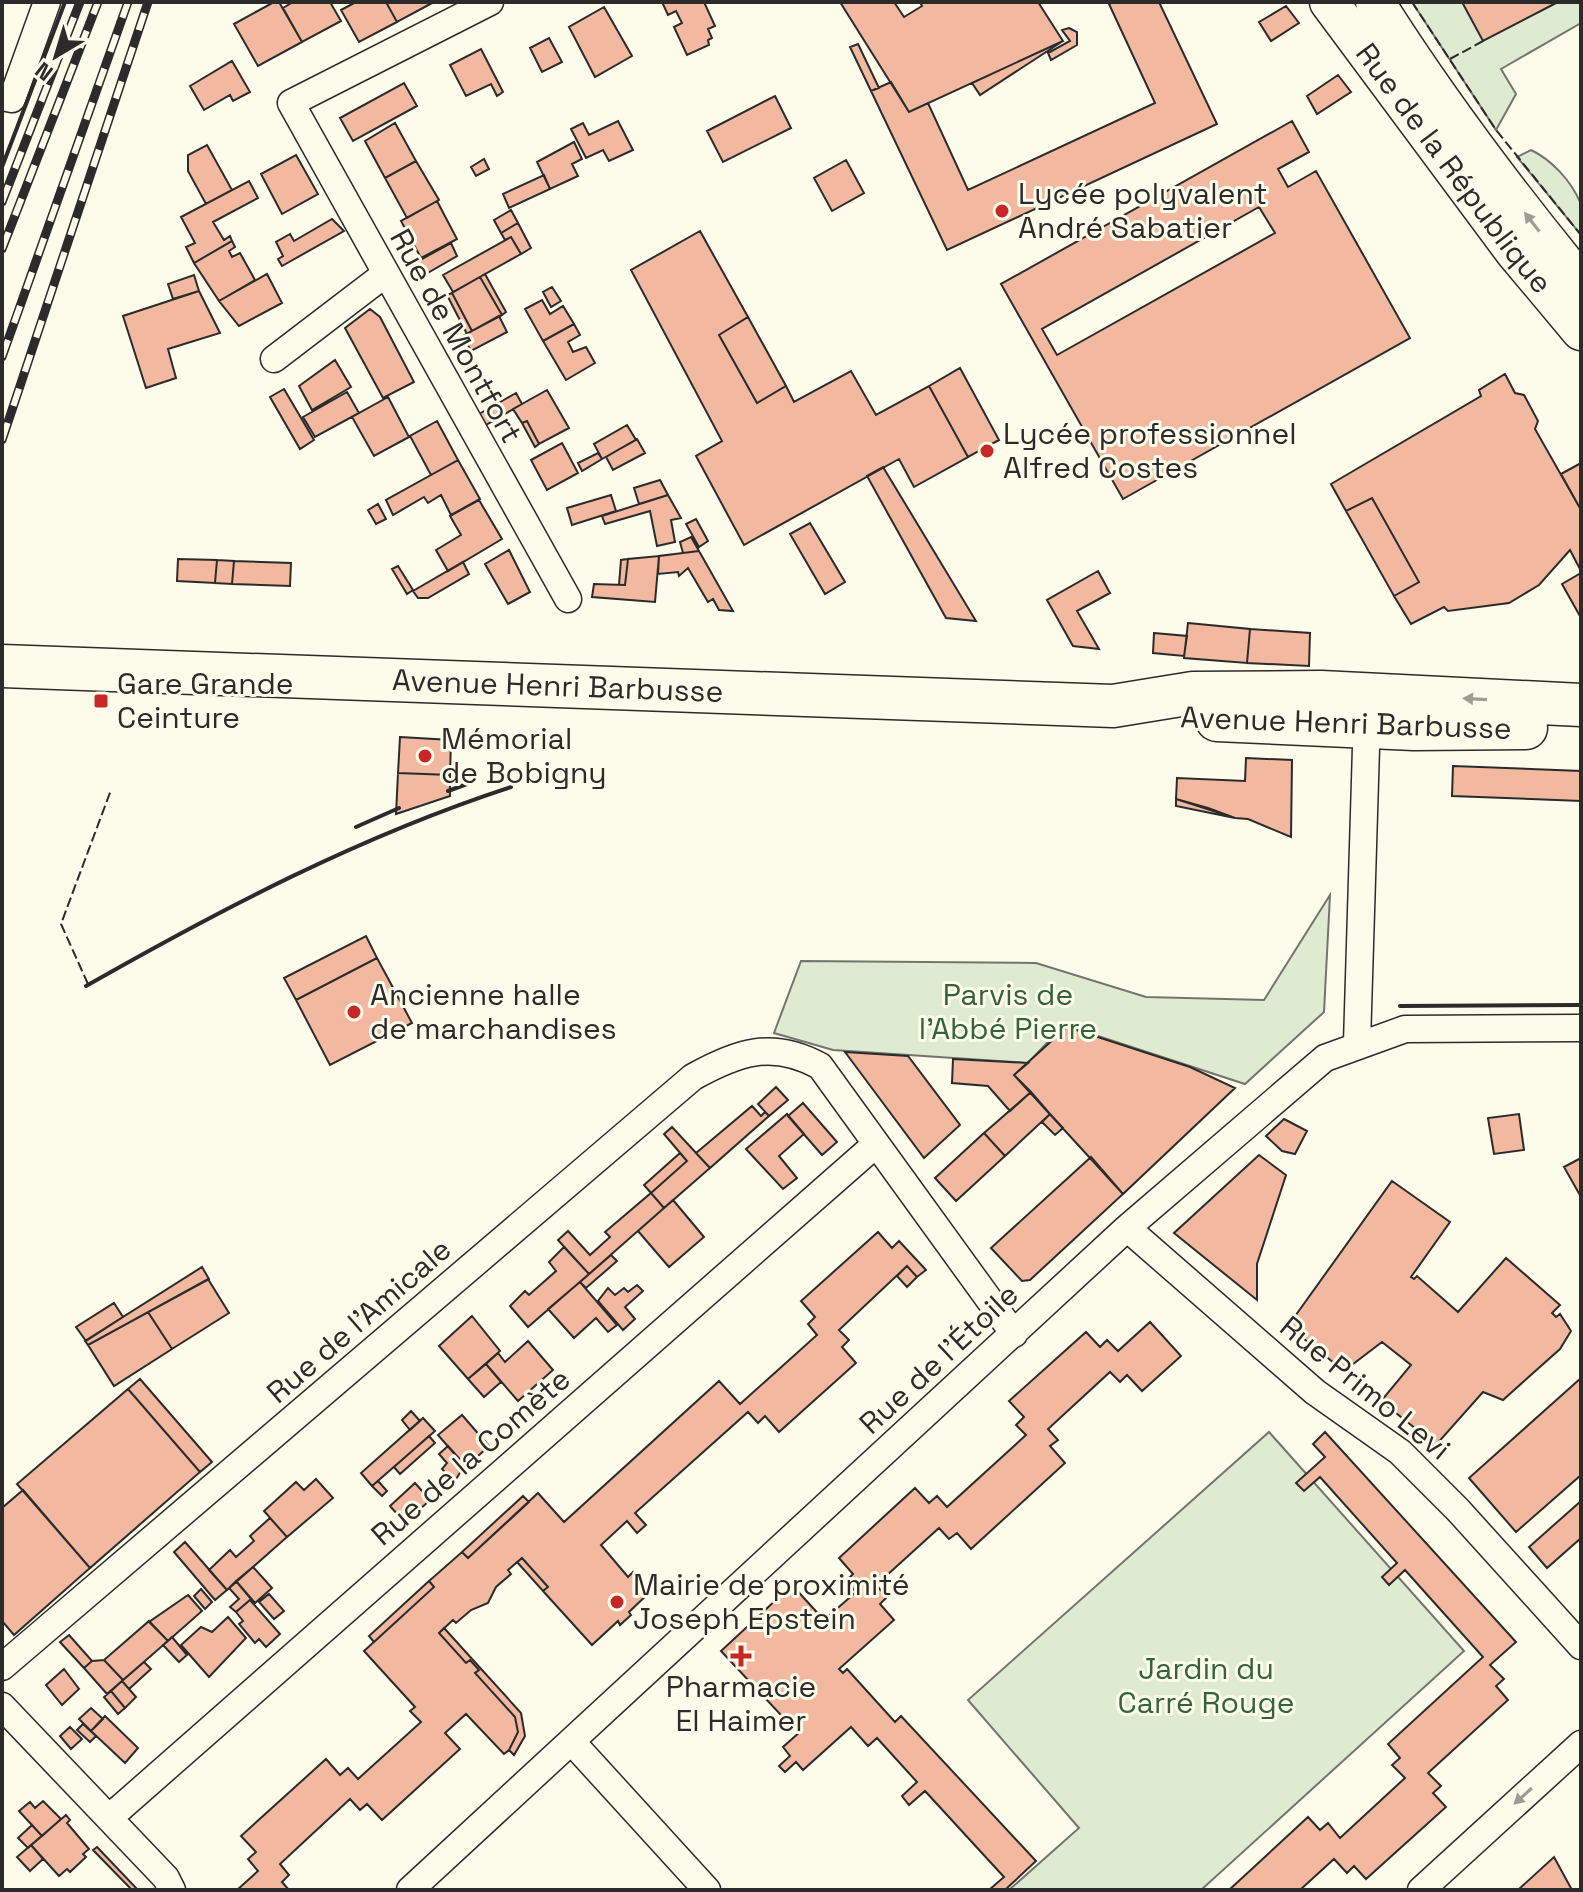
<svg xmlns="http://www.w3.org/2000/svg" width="1583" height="1892" viewBox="0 0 1583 1892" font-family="'Space Grotesk',sans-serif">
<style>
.green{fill:#deebd1;stroke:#74746e;stroke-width:2}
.building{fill:#f2b8a0;stroke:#2b2b2b;stroke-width:2;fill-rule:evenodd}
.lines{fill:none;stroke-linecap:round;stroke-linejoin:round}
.street-casing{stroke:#2b2b2b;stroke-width:29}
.secondary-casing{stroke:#2b2b2b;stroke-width:41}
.primary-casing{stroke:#2b2b2b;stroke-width:45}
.street{stroke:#fdfbea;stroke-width:26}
.secondary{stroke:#fdfbea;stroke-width:38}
.primary{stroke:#fdfbea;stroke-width:42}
.rail-casing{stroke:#2b2b2b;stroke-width:9}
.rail{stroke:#fdfbea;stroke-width:6;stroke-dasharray:18;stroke-linecap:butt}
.fence{stroke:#2b2b2b;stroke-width:2;stroke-dasharray:10 4;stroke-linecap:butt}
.wall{stroke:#2b2b2b;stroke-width:4}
.oneway{fill:#9e9d94}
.poi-dot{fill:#c62828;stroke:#fdfbea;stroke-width:3}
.labels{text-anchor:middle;stroke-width:6;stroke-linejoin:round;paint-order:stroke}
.street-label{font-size:30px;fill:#2b2b2b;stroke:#fdfbea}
.poi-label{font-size:30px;fill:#2b2b2b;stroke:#fdfbea;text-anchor:start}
.park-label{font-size:30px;fill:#34623c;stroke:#fdfbea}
</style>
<rect width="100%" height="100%" fill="#fdfbea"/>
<path class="green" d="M1412,2H1581V23L1501,69L1516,94L1496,130Z
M1531,150C1552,160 1571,181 1580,202C1583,211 1581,225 1581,235L1517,157Z
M1330,895L1324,1012L1245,1084L1064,1025L1028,1063L833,1050L774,1033L801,961L1036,963L1146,997L1264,1000Z
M1269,1432L1464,1651L1201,1890H1009L1079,1828L968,1700Z"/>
<path class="building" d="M274,2H279L302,42L258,66L234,24Z
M293,2H330L341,21L302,42L283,8Z
M356,2H386L397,22L359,42L341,10Z
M386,2H434L397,22Z
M662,2H704L715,26L708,29L712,38L708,40L709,45L687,55L674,27L682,23L676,11L668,15Z
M840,2H894L904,17L922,6L920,2H1038L1063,41L909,112Z
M1114,2H1159L1217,124L947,250L871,91L891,82L909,112L928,103L968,190L1155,103L1109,4Z
M1462,2H1558L1483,41Z
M1286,6L1299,23L1271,41L1259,22Z
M604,7L632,56L595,77L569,27Z
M1069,28L1077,32V45L1051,60L1048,53L1070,41L1062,30Z
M549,38L562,62L542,72L530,48Z
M1063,41L980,95L972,83Z
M858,44L879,88L871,91L850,47Z
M481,49L503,92L497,96L491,84L466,96L450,65Z
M232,61L250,92L233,101L230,95L204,110L190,86Z
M1338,75L1351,92L1317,114L1307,96Z
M404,83L417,106L353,141L340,118Z
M775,96L791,128L723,162L707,131Z
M618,121L633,150L609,161L603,150L586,158L571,129L583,123L589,135Z
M1292,121L1309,152L1278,169L1288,187L1316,171L1410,338L1123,499L1001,284ZM1259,207L1275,233L1057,355L1042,329Z
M395,123L416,161L385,178L365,141Z
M574,142L582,159L572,164L578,176L550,189L537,162Z
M207,145L232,190L206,204L188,171V155Z
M296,155L318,194L282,214L261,174Z
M484,159L489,169L476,176L471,167Z
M846,160L864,193L832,211L814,178Z
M416,161L439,200L407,218L385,178Z
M544,175L550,189L509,208L503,194Z
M249,181L258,198L213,222L224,240L230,236L232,241L194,263L186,247L195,243L181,217Z
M437,201L457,239L421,258L401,221Z
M511,210L518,223L501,233L494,220Z
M332,219L344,231L282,266L278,259L283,256L276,242L290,234L294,241Z
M518,223L531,248L521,254L511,237L505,240L501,233Z
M700,231L748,317L719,335L757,403L786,386L794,402L851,371L876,415L929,386L968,457L914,487L899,459L744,545L696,456L722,441L631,270Z
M511,237L521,254L453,292L443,275Z
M232,241L235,247L229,251L232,257L240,253L255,280L219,301L194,263Z
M451,243L457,256L419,278L411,265Z
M267,274L282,303L239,326L219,301Z
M485,274L506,312L502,315L480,277Z
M194,275L199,291L173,299L168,284Z
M480,277L502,315L472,331L452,293Z
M552,287L561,301L551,307L543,292Z
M199,291L220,333L168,349L176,378L146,388L123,316Z
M452,293L472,331L467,334L447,295Z
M542,300L550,314L563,306L574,324L543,341L525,309Z
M370,309L380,317L414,382L383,398L345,328Z
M499,316L507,332L471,351L463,336Z
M748,317L786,386L757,403L719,335Z
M574,324L580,335L568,342L573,352L586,347L595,363L566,380L543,341Z
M335,360L351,387L312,410L299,386Z
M960,368L999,440L968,457L929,386Z
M1505,374L1515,393L1524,395L1538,421L1535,429L1581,510V571L1570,550L1539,585L1509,603L1448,611L1444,607L1411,624L1394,596L1419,582L1372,498L1346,511L1331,484L1481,396L1479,390Z
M284,389L314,440L300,449L270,397Z
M547,390L569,428L539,444L527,421L522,423L513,409Z
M347,392L359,413L315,437L303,417Z
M516,393L522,404L486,425L479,414Z
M388,397L409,437L374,456L352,417Z
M437,421L458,460L431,475L410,436Z
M527,421L539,444L535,447L522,423Z
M627,425L636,440L602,459L594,444Z
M637,439L645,453L613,470L606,457Z
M562,443L578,473L547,490L531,460Z
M598,453L602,459L582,471L578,463Z
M458,460L480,499L451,515L441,495L428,503L424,497L393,515L386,500Z
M1581,463V510L1561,474Z
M883,467L976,621L946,618L867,476Z
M660,480L668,495L639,504L634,488Z
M611,495L616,511L572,525L567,508Z
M668,495L681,518L671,520L675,542L657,546L650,511L605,524L602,516Z
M1372,498L1419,582L1394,596L1346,511Z
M479,500L502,539L448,571L436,550L461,535L450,516Z
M378,504L386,519L376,524L368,510Z
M696,519L708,541L699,547L686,524Z
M810,523L845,582L825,594L790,534Z
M691,537L699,551L683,553L680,542Z
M509,550L530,592L508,604L485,564Z
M699,551L733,611L719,610L713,599L708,602L688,568L679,576L678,572L658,574L659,556Z
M659,556L655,602L592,597L594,584L625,585L628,559Z
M178,559L217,560L215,583L177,581Z
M628,559L625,585H619L621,560Z
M217,560L234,561L232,584L215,583Z
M234,561L291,563L290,586L232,584Z
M463,562L469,574L428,598H418L413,591Z
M398,566L413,590L407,594L392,569Z
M1098,571L1110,593L1077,611L1099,649L1073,646L1047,600Z
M1581,573V618L1562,584Z
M1188,623L1250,629L1247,663L1184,658Z
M1250,629L1310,633L1309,666L1247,663Z
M1154,633L1187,636L1184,656L1153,653Z
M400,737L451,740L450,775L398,773Z
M1246,758L1292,760L1291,837L1248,819L1235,818L1176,799L1177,778L1245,781Z
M1453,766L1581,771V801L1452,796Z
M398,773L450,775V796L396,814Z
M1176,799L1208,808L1235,818L1176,806Z
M366,936L377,958L296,1000L284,978Z
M377,958L412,1023L330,1065L296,1000Z
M1067,1027L1190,1067L1235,1088L1123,1194L1014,1075Z
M845,1052L908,1056L960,1125L924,1158Z
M953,1059L1028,1063L1014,1075L1031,1092L1010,1111L988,1086L952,1083Z
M776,1087L788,1100L769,1116L758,1104Z
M1031,1092L1050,1114L1005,1156L984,1133Z
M803,1103L837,1142L822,1155L788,1116Z
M752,1106L761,1116L765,1112L769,1116L710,1168L696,1153Z
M787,1114L804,1134L779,1156L797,1178L783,1189L746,1149Z
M1050,1114L1063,1128L1055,1135L1042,1122Z
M1519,1114L1524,1150L1494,1154L1488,1118Z
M1284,1119L1307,1131L1295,1154L1282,1151L1266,1136Z
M672,1127L710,1168L664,1208L651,1193L687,1161L664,1134Z
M984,1133L1005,1156L956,1201L935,1178Z
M680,1153L687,1161L651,1193L644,1185Z
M1259,1155L1286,1175L1257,1264V1300L1174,1233Z
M1091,1157L1123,1194L1030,1280L1022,1281L991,1248Z
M1581,1158V1197L1564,1167Z
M1392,1181L1450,1222L1411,1277L1414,1279L1417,1276L1458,1312L1506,1258L1560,1305L1552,1313L1556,1317L1560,1314L1571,1331L1560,1349L1503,1400L1483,1392L1436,1445L1381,1401L1411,1365L1382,1342L1344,1371L1288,1326Z
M651,1193L664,1208L589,1274L558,1240L568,1231L590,1255L610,1237L605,1232Z
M673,1200L704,1237L669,1267L638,1231Z
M878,1232L892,1248L899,1241L926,1270L917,1277L907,1266L839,1330L849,1340L842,1347L856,1363L779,1432L765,1416L758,1423L748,1412L635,1513L646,1525L637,1533L627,1521L601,1545L628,1577L633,1572L651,1591L629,1612L631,1615L620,1625L618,1621L592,1645L543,1591L548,1587L522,1558L508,1570L511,1574L496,1587L488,1603L471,1610L456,1623L453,1620L439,1633L466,1663L470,1660L479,1670L475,1673L515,1717L518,1732L509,1750L504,1754L466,1714L445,1733L460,1749L382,1820L367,1804L360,1810L350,1799L280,1864L289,1875L282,1882L289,1890H237L258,1871L248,1859L256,1852L241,1836L326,1759L340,1775L348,1768L358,1779L421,1722L410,1711L415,1707L364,1651L434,1587L429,1581L462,1552L468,1558L538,1493L564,1522L719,1381L740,1404L817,1335L808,1324L815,1317L801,1301Z
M564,1247L589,1274L528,1327L510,1306L525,1291L529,1295L556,1271L549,1262Z
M611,1255L617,1261L586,1288L580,1282Z
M907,1266L917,1277L907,1287L897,1276Z
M202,1267L209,1279L88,1345L85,1341Z
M208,1279L229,1313L172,1349L148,1312Z
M580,1282L617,1325L608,1332L596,1318L574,1338L548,1309Z
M637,1285L643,1291L625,1307L635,1319L623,1330L598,1301L608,1288L615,1295L624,1288L628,1292Z
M114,1303L123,1317L86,1341L76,1327Z
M148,1312L172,1349L114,1386L88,1345Z
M472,1316L500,1351L468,1379L439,1346Z
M1150,1322L1181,1356L1142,1391L1127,1375L1120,1382L1110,1372L1048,1429L1058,1440L1050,1446L1065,1463L971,1549L957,1533L949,1539L939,1528L876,1585L887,1597L880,1604L894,1620L839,1669L843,1673L847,1669L895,1722L901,1716L1036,1861L1005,1890H989L1004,1877L925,1791L909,1805L902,1796L917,1782L877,1738L868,1746L851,1727L803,1770L796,1762L785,1772L779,1766L790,1756L783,1747L801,1731L797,1727L794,1729L721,1651L792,1585L824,1620L856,1592L846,1581L853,1574L839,1558L915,1488L929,1503L937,1496L947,1507L1026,1435L1016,1425L1024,1417L1009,1401L1086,1332L1100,1347L1107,1340L1118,1351Z
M528,1341L553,1370L518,1401L486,1364L498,1353L505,1362Z
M486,1364L501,1382L484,1397L468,1379Z
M1581,1378V1475L1516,1532L1469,1478Z
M140,1379L212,1462L200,1472L128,1389Z
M128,1389L200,1472L90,1568L17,1484Z
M411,1411L420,1421L410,1430L402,1420Z
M462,1415L489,1446L466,1467L438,1435Z
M423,1418L435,1431L372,1486L361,1473Z
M1325,1432L1516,1642L1490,1665L1504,1679L1496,1686L1508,1700L1428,1773L1441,1786L1433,1793L1446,1807L1366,1879L1354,1866L1347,1873L1334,1859L1300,1890H1229L1308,1817L1320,1830L1328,1823L1340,1838L1405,1778L1392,1765L1400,1758L1388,1744L1483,1657L1405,1570L1389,1585L1382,1577L1397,1563L1320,1477L1304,1491L1296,1483L1325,1457L1313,1444Z
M429,1436L435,1443L400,1474L394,1467Z
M448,1446L465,1465L454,1482L442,1469L447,1463L439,1454Z
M316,1479L333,1498L287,1537L264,1511L296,1482L304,1490Z
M378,1481L387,1491L382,1496L372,1486Z
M415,1483L430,1500L405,1523L390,1506Z
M23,1490L90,1568L14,1635L2,1621V1508Z
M523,1496L529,1502L468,1558L462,1552Z
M1581,1501V1538L1547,1568L1529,1547Z
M270,1518L287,1537L227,1590L209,1570L230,1550L236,1557L254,1541L250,1536Z
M185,1542L227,1590L215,1600L174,1552Z
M522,1558L548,1587L543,1591L517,1562Z
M253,1567L272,1588L255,1603L236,1581Z
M236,1581L251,1599L236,1612L230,1607L239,1599L229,1588Z
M429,1581L434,1587L374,1642L369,1636Z
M201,1589L212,1602L205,1609L194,1596Z
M269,1594L284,1611L274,1619L259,1602Z
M188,1595L202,1611L168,1641L149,1622Z
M250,1600L280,1634L266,1647L259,1639L255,1643L239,1624L243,1621L236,1612Z
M228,1617L246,1638L209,1677L181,1645L201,1627L212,1632Z
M149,1621L168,1641L123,1680L104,1660Z
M444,1628L521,1713L525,1736L514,1755L509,1750L518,1732L515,1717L475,1673L479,1670L470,1660L466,1663L439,1633Z
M69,1635L92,1661L84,1668L60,1642Z
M172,1637L187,1655L179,1662L163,1645Z
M104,1660L123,1680L107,1694L84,1668L92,1661Z
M144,1662L151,1669L129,1689L122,1681Z
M64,1669L79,1689L62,1705L46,1685Z
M122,1681L136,1697L125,1708L111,1691Z
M111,1691L125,1708L118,1714L104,1697Z
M91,1708L103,1719L91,1731L79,1719Z
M105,1716L138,1748L125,1763L91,1731Z
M83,1724L96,1736L90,1742L77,1730Z
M70,1727L82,1739L71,1749L60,1736Z
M43,1801L61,1819L42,1836L19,1811L30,1802L35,1808Z
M66,1815L70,1820L67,1823L89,1849L83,1854L86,1857L70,1872L67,1869L59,1876L31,1845Z
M32,1825L42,1836L28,1848L18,1838Z
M31,1845L43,1859L30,1871L17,1857Z
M97,1847L138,1890H132L93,1850Z
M1554,1857L1572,1890H1518Z"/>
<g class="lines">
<g class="street-casing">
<path id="street" d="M490,2L291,103L568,599
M2,97L12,99L47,2
M274,359L384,275
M1357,1043L1367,715
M1127,1228L1315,1392L1400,1452L1458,1510L1581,1646
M2,1667L693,1077C738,1052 772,1040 820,1066L1014,1334
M2,1706L166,1878L172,1890
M572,1742L707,1890
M109,1818L875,1145
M410,1890L1127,1228L1325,1058L1405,1029L1581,1028
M1421,1890L1581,1744"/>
</g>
<g class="secondary-casing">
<g id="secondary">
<path id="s1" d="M1329,2L1514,251L1581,331"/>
<path d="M1375,2C1437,100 1507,193 1581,283"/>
</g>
</g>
<g class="primary-casing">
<g id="primary">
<path id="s2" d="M2,666L1113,706L1193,693L1321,692L1581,705"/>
<path d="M1217,720L1414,729L1526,728"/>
</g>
</g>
<use href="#street" class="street"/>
<use href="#secondary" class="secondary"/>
<use href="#primary" class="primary"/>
<g class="rail-casing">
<path id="rail" d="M2,202L80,2
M2,249L98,2
M2,357L128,2
M2,440L148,2"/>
</g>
<use href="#rail" class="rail"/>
<path class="fence" d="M1412,2L1496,130L1581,235
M1450,59L1483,41
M88,984L61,924L111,790"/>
<path class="wall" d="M2,167L65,2
M448,791L467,784
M356,827L399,808
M86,986C223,908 361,836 511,787
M1400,1006L1581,1005"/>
</g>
<defs><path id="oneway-solid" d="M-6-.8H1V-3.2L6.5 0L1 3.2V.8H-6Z" transform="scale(2)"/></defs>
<g class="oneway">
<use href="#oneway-solid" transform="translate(1532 222) rotate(-128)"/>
<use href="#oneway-solid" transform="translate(1475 699) rotate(-177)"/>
<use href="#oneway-solid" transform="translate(1523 1796) rotate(138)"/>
</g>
<g class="poi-dot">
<circle cx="1002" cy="211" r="8"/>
<circle cx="987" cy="451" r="8"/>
<rect x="93" y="693" width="16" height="16" rx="4"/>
<circle cx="425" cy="756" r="8"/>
<circle cx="354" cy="1012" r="8"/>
<circle cx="617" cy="1602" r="8"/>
<path d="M737 1644h8v8h8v8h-8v8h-8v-8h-8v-8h8z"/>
</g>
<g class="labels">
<g class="street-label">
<text dy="10" stroke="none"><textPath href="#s1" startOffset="208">Rue de la République</textPath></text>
<text transform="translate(456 336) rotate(61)" y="10">Rue de Montfort</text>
<text dy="10" stroke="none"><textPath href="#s2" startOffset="556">Avenue Henri Barbusse</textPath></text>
<text transform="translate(1346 723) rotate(2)" y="10">Avenue Henri Barbusse</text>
<text transform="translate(359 1321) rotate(-41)" y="10">Rue de l'Amicale</text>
<text transform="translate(939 1359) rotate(-43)" y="10">Rue de l'Étoile</text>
<text transform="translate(1365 1388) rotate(39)" y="10">Rue Primo Levi</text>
<text transform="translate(471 1457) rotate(-41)" y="10">Rue de la Comète</text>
</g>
<g class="poi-label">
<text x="1018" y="204">Lycée polyvalent<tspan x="1018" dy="34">André Sabatier</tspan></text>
<text x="1003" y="444">Lycée professionnel<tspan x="1003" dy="34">Alfred Costes</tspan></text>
<text x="117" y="694">Gare Grande<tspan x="117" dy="34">Ceinture</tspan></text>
<text x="441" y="749">Mémorial<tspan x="441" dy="34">de Bobigny</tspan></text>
<text x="370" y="1005">Ancienne halle<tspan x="370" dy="34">de marchandises</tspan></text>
<text x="633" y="1595">Mairie de proximité<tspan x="633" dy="34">Joseph Epstein</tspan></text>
<text x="741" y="1697" text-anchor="middle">Pharmacie<tspan x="741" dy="34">El Haimer</tspan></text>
</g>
<g class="park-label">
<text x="1008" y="1005">Parvis de<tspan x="1008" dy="34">l'Abbé Pierre</tspan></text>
<text x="1206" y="1679">Jardin du<tspan x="1206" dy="34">Carré Rouge</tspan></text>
</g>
</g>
<rect width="1583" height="1892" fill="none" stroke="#2b2b2b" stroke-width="8"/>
<g transform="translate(56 56) rotate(218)" stroke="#fdfbea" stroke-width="6" paint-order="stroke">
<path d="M0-6L14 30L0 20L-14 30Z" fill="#2b2b2b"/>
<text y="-12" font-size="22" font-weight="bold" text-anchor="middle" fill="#2b2b2b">N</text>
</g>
</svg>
